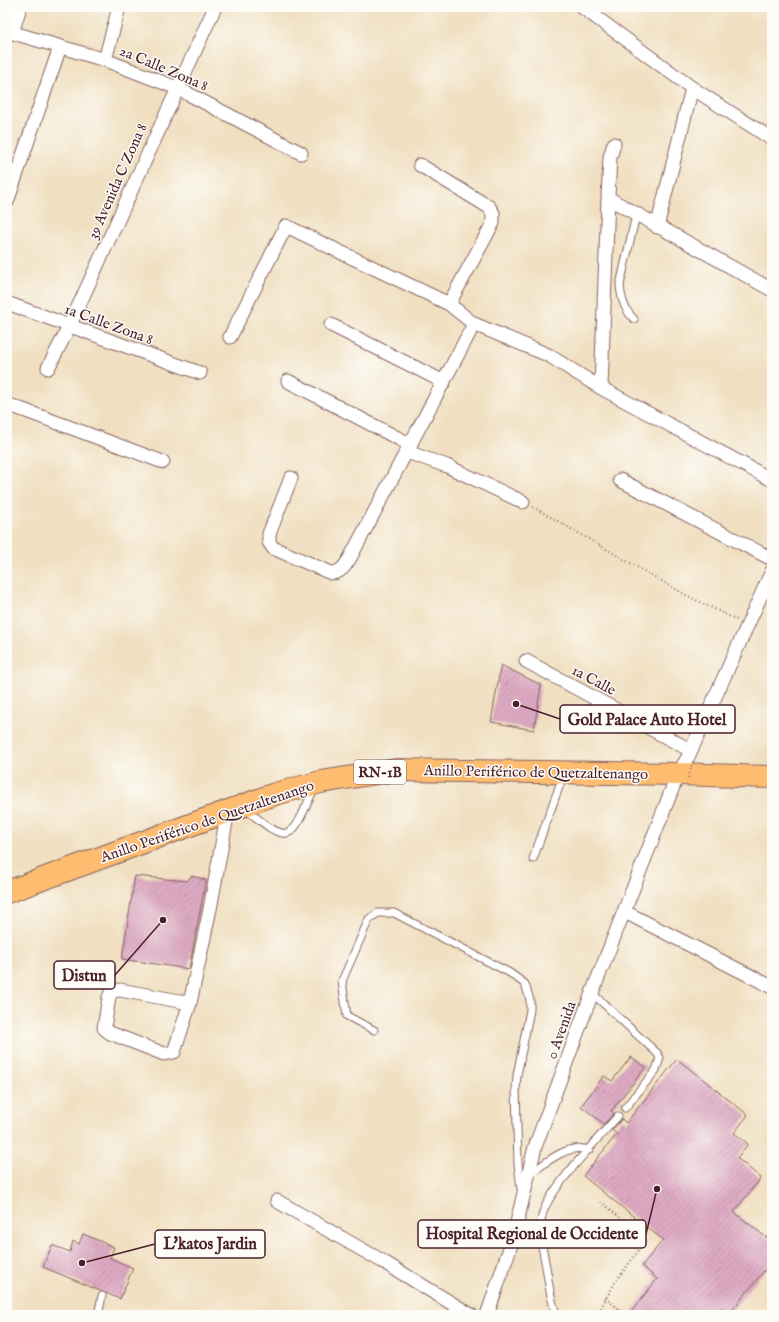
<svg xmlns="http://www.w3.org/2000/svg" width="779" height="1322" viewBox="0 0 779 1322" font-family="'IM FELL English',serif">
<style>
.building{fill:url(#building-hatch)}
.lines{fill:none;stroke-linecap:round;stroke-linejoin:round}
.service-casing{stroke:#84625f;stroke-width:9}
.minor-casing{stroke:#84625f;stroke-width:15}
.trunk-casing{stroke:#84625f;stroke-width:24}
.path{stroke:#84625f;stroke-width:2;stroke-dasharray:1 3;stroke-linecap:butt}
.service{stroke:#fff;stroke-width:7}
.minor{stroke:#fff;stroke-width:13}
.trunk{stroke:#febc70;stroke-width:22}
.path-bridge{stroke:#84625f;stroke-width:2;stroke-dasharray:1 3;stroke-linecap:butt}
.labels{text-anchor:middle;stroke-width:3;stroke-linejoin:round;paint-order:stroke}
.shield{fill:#fdfcf7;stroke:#806168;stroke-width:1}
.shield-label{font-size:14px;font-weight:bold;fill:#4a1f2b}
.street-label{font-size:15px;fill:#4a1f2b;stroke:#fdfcf7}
.leader{fill:none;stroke:#4a1f2b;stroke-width:1.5}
.callout-dot{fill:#4a1f2b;stroke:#fdfcf7;stroke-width:1.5}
.callout{fill:#fdfcf7;stroke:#4a1f2b;stroke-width:1.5}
.callout-label{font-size:16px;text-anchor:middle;font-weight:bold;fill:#4a1f2b}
</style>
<defs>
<pattern id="building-hatch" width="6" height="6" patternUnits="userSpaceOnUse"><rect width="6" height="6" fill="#deaac3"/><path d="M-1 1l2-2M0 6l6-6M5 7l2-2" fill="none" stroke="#b68a9f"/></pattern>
</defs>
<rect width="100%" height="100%" fill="#fdfcf7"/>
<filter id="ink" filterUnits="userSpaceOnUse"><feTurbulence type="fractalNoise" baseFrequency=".025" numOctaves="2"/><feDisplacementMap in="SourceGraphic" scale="8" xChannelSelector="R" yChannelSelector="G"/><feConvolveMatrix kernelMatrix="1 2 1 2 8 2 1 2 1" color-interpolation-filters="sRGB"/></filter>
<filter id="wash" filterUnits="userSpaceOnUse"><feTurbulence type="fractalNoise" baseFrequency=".012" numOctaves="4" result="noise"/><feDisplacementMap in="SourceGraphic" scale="16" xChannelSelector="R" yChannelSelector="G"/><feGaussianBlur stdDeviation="0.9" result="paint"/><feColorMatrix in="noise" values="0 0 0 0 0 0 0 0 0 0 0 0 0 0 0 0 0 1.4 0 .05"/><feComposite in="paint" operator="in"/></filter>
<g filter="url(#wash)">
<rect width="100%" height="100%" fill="#f0dfc0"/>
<g id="blocks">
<path class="building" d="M501,665L541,685L534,730L491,722Z
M135,876L187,881L192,876L206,880L189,969L122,959Z
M631,1057L646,1067L611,1111L614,1113L604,1124L581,1106L604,1076L612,1081Z
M677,1059L748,1115L734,1133L748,1144L737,1158L761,1178L734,1212L772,1242V1261L729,1314L721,1308L715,1315H637L632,1311L657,1279L642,1266L663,1240L583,1176L617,1134L612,1130L622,1119L626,1123Z
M83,1234L114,1247L110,1258L133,1268L120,1299L43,1267L52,1245L70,1252L73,1241L79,1244Z"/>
</g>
</g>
<g filter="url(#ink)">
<use href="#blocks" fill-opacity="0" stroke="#84625f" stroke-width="1"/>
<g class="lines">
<g class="service-casing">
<path id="service" d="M634,319C624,310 621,298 620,285L636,215
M246,809C293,849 291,838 314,789
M533,859L563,776
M592,993L657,1053L660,1058L656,1070L625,1108
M374,1030L347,1016L342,981L369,919L378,913H394L510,973L525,984L530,1000V1010L517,1075L516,1089L518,1164L521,1189
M529,1175C545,1163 567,1143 589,1150
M98,1315L102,1296
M557,1315C550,1301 549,1283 546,1267C543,1250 538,1233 542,1216C547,1191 599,1138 618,1116"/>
</g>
<g class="minor-casing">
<path id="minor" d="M582,7L692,88L772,139
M7,31L105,60L177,88L301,153
M12,33L20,7
M105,60L119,7
M614,144L610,157L608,198L772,290
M420,165L489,207L493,213V223L449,304
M7,202L60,47
M657,227L692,88
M7,303L200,373
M331,325L444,382
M230,337L286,226L449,304L474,324L548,355L601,388L772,480
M48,368L69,327L215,7
M288,381L411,445
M601,388L608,198
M7,404L163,462
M407,452L447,466L523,502
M291,478L269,534V542L273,548L331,573C341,573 345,566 350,558L474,324
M620,480L772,559
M526,661L690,750
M625,912L772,987
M190,1003L120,990L112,991L109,997L104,1028L110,1033L164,1054L174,1052L190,1003L210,909L228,811
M277,1201L382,1261L471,1315
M487,1315L513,1239L535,1147L592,993L678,774L688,757L772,571"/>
</g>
<g class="trunk-casing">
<path id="trunk" d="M7,892L275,794L321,782L396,770L678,774L772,777"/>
</g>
<path class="path" d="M533,507L686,595L737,620
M605,1298L626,1315
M733,1314L734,1315
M597,1315L614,1284L646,1240L600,1201"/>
<use href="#service" class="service"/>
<use href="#minor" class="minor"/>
<use href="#trunk" class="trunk"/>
<path class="path-bridge" d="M688,778L693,761"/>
</g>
</g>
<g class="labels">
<rect class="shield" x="354" y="760" width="52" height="24" rx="3"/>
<g class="shield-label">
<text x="380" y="777">RN-1B</text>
</g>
<g class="street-label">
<text transform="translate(164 68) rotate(23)" y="5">2a Calle Zona 8</text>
<text transform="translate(117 181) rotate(-66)" y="5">39 Avenida C Zona 8</text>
<text transform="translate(109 324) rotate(20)" y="5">1a Calle Zona 8</text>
<text transform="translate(594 680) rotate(28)" y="5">1a Calle</text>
<text transform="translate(536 772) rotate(1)" y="5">Anillo Periférico de Quetzaltenango</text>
<text transform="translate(207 821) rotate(-19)" y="5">Anillo Periférico de Quetzaltenango</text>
<text transform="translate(561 1030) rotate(-70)" y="5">0 Avenida</text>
</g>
</g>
<path class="leader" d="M516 704L560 719M163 920L115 975M657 1189L646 1234M82 1263L155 1244"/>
<g class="callout-dot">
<circle cx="516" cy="704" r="4"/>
<circle cx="163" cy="920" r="4"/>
<circle cx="657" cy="1189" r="4"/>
<circle cx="82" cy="1263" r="4"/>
</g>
<g class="callout">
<rect x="560" y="705" width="175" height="28" rx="4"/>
<rect x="54" y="961" width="61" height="28" rx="4"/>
<rect x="418" y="1220" width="228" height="28" rx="4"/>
<rect x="155" y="1230" width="110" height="28" rx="4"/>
</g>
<g class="callout-label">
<text x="647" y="725">Gold Palace Auto Hotel</text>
<text x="84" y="981">Distun</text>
<text x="532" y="1239">Hospital Regional de Occidente</text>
<text x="210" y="1249">L'katos Jardin</text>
</g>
<rect width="779" height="1322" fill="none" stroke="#fdfcf7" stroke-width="24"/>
</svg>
